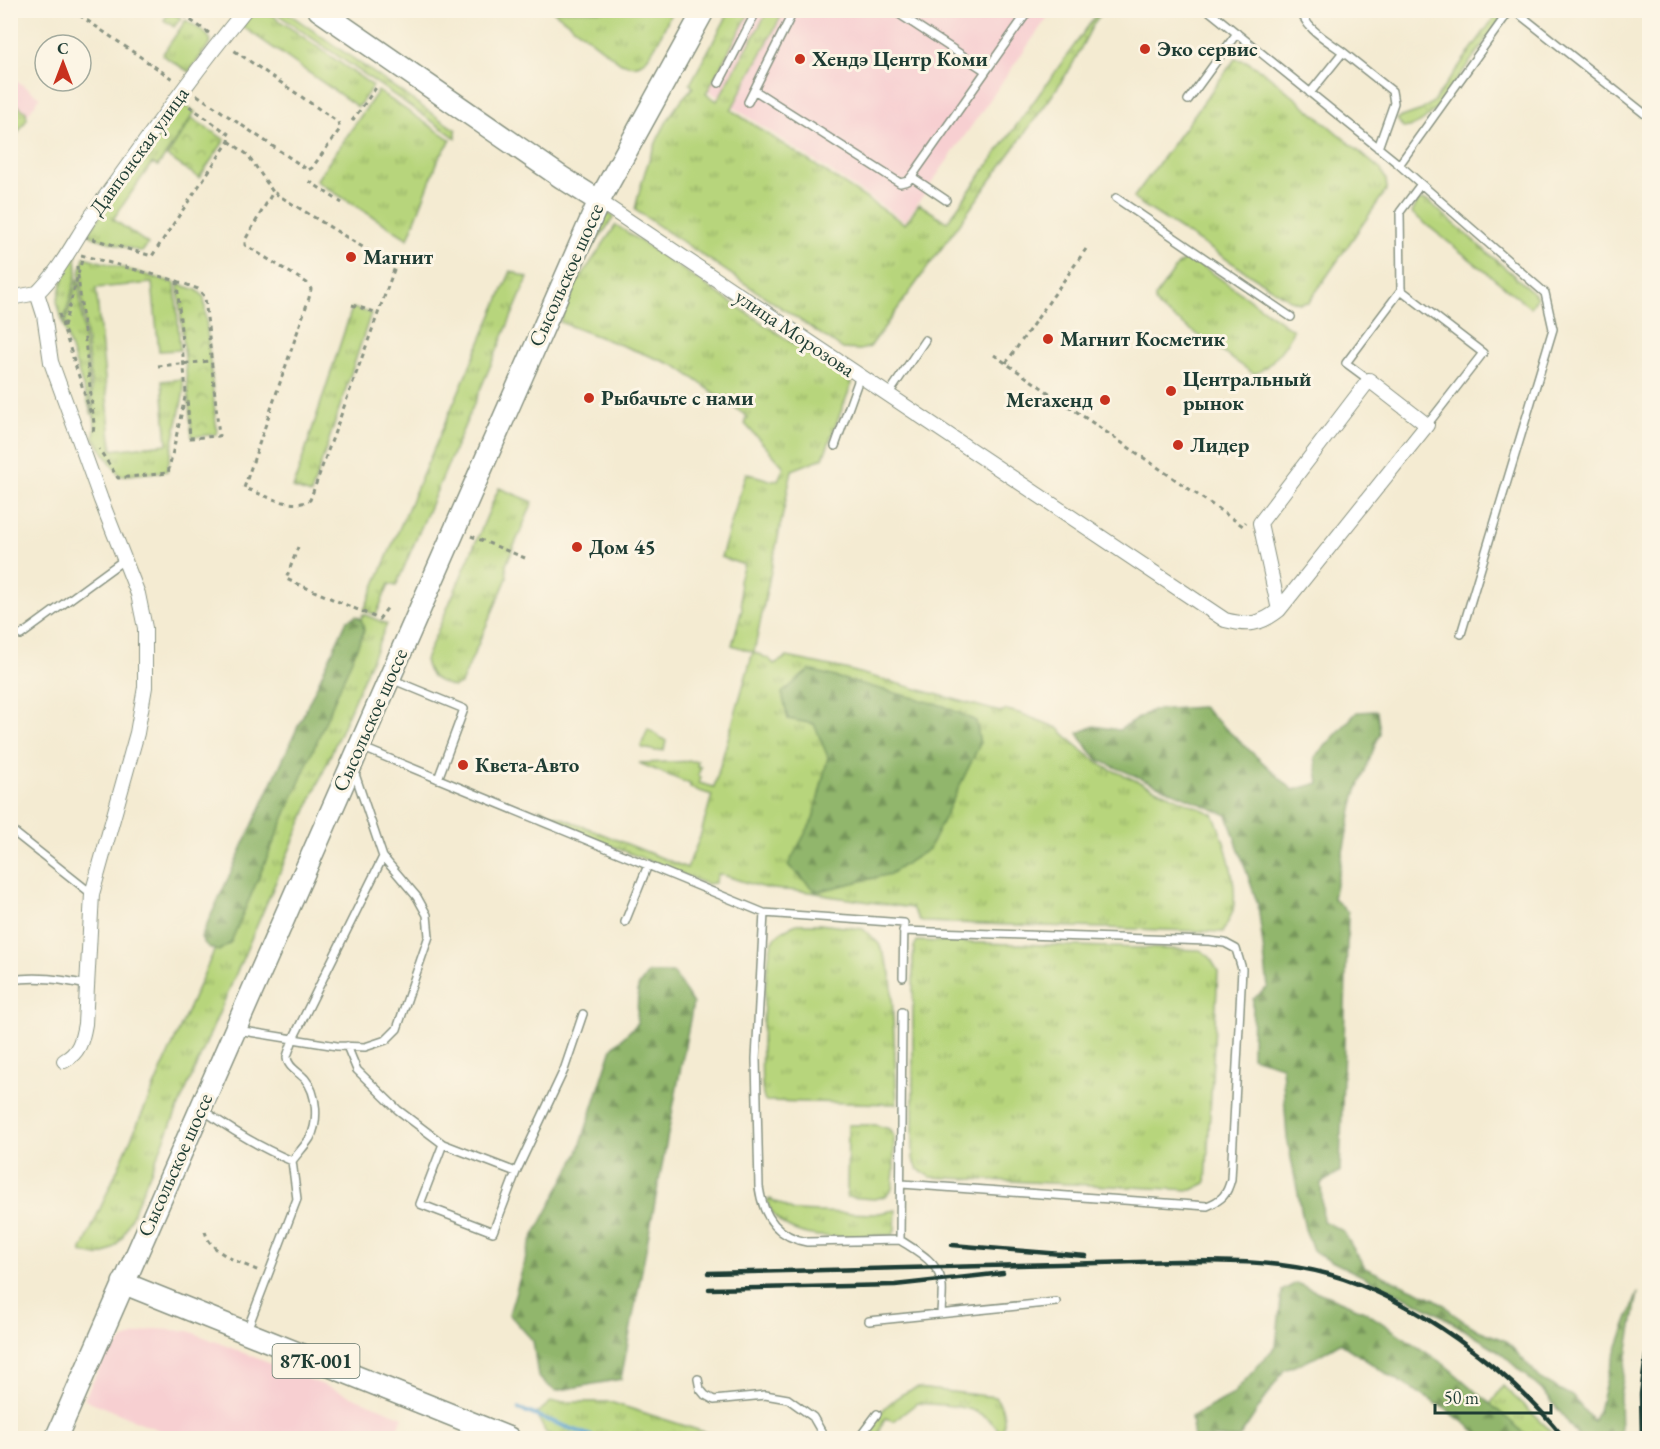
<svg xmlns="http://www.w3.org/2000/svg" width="1660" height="1449" viewBox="0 0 1660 1449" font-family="'EB Garamond',serif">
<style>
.built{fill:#f7cfd1}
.grass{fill:url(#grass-tufts);stroke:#6b8958;stroke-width:1.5}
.forest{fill:url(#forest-firs);stroke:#587a50;stroke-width:1.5}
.park{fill:url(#park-crowns);stroke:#6b8958;stroke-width:1.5}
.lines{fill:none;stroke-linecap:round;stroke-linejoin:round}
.stream{stroke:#58a1cf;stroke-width:4.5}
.service-casing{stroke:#8a9483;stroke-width:10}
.minor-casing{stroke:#8a9483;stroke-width:16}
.primary-casing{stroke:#8a9483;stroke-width:24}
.path{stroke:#8a9483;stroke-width:3;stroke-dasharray:4.5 4.5;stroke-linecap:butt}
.service{stroke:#fff;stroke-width:7}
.minor{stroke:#fff;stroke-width:14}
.primary{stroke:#fff;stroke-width:21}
.rail{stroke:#1f3d34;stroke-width:4.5}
.poi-dot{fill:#c8321e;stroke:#fcf5e5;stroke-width:2}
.labels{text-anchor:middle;stroke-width:6;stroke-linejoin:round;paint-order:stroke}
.shield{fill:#fcf5e5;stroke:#617469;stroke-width:1.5}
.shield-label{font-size:20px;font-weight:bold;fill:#1f3d34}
.poi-label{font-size:21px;font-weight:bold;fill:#1f3d34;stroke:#fcf5e5;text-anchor:start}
.street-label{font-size:21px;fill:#1f3d34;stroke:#fcf5e5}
</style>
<defs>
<pattern id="grass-tufts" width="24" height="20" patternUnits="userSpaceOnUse" patternTransform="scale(1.5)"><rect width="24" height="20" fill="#b7d57c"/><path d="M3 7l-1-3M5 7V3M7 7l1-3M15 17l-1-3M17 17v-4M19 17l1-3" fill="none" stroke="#94ae66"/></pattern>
<pattern id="forest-firs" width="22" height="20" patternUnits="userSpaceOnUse" patternTransform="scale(1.5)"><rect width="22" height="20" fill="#91b66c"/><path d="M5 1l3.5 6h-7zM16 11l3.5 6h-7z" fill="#76955a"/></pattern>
<pattern id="park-crowns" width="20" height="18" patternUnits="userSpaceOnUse" patternTransform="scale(1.5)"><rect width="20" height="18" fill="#b7d57c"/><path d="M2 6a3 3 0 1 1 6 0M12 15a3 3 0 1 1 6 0" fill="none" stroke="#94ae66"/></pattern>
</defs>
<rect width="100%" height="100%" fill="#fcf5e5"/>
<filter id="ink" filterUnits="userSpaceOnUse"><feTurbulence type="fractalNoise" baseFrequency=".0167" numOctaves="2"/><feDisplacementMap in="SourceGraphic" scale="12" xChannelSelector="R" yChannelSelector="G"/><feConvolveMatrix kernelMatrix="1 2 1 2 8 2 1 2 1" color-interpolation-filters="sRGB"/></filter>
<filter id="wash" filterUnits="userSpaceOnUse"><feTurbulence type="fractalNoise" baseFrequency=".008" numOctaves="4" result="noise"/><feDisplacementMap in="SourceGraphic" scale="24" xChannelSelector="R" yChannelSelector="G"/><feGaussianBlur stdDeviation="1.35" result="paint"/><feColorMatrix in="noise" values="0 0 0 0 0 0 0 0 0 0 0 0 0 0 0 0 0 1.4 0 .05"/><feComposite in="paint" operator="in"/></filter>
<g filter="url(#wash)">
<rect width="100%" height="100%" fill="#f4ebd2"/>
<path class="built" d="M742,11H1052L905,221L700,85Z
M11,77L40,97L11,138Z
M154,1329L189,1331L403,1417L393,1438H178L84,1399L104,1359L124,1339Z"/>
<path class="grass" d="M170,11L181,18L174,27L164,20Z
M252,11H266L373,86L358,107L242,26Z
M273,11H285L450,126L456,130V138Z
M553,11H672C666,23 653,58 640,64C634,67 628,65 621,63Z
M730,11H750L706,94L717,101L768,11H784L731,110L905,224L919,204L947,222L1099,11H1103L1094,23L1071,67L1051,97L870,347L860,350L843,349L635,210C644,167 661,119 693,87L690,84Z
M1499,11H1507L1435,110C1425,120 1417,127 1403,128L1397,119L1399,118L1422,110L1434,101Z
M186,20C194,26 209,32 211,42L189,72L162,55Z
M1235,59L1246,61L1268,75L1381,170L1386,180L1387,189L1309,302L1299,303L1288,299L1135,200L1134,197Z
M378,91L451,140L439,158L408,239L316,181Z
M11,100L26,112L27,119L11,143Z
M182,103L195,112L158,166L152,163L113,219L148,244L142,252L93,237L90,234V230Z
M1423,200L1428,201L1535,294L1537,298L1531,308L1412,213L1418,201Z
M604,211L614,217L576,271Z
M616,225L852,383L823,458L792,470L754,652L769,659L774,664L787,657L845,669L1000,712L1007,710L1022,714L1058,728L1079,748L1103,766L1213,814C1224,838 1239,884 1233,910C1231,917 1226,925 1223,932L925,922L919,920L912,908L828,896C808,889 788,892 767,888C750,885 735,878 718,874L715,883L706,884L542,818L540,809L687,868L700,837L712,795L690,788V784L639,763L698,761L697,766L701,767L698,775L701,777L699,783L714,787L753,652L732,645L742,609L739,580L744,565L721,557L746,473L773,481L778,480L784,467L745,424V419L748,418L745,415L676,366L560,322L574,287Z
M70,253L76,254L77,273L63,324L57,301Z
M84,257L175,283L180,350L159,351L152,283L96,288L112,450L167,444L162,381L182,379L184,391L167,471L120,476L94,439L95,424L80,274Z
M1186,258H1191L1293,330C1289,343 1268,370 1254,374L1158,307L1155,302V297L1177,266Z
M511,271L528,278L396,586L389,584L376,615L364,610Z
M78,278L92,415L64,327Z
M352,308L371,313L311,494L293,488Z
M499,488L533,502L506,565L507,578L461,684L453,687C436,680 429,679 425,660Z
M363,614L387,624L122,1238C109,1255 102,1259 81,1252Z
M648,729L666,741L664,750L656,751L643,748L641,746Z
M797,924H819L863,929L879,944L891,973L897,1104L765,1101C757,1087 765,960 772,943C777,932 787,928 797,924Z
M917,941L1200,950L1209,956L1218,971L1206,1183L1192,1190L930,1177L918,1169L913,1159V960L914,947Z
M848,1125H876L889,1129L894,1136V1172L892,1189L886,1196L874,1199L847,1197Z
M770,1199L794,1211L874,1214L896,1210L895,1230L893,1235C854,1235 780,1249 767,1201Z
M1503,1386L1550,1430L1556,1438H1491L1476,1425Z
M917,1388L995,1397C1006,1409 1005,1421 1002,1436C984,1403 950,1406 917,1403L894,1421L885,1418L877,1438L865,1436L864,1434C879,1414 892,1395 917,1388Z
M551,1402H610L723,1438H560L546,1433L536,1414Z"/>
<path class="forest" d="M356,616C363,619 363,624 364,631L231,942L219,951C209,948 205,946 201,937L347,620Z
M809,670L944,706L976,721L980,744L929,849L890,874L816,892L788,865L813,819L828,757L814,724L788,719L782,693Z
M1202,707L1293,790L1319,783L1315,757L1357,712L1377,711L1380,733L1355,796L1333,898L1348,912L1340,1172L1321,1183L1323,1221L1343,1231L1365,1268L1435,1299L1446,1306L1452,1313L1465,1322L1478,1330L1506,1341L1542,1380L1572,1396L1593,1421L1599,1411L1608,1373L1638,1292L1620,1396L1621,1438H1579L1565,1418L1544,1392L1497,1350L1432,1310L1321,1256L1313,1250L1305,1229L1287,1138L1282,1066L1252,1057L1253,999L1268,987L1258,905L1227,815L1098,760L1086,746L1078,733L1094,726L1119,730L1152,710Z
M648,973H674L693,1004L621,1379L555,1391L538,1377L533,1341L509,1314L531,1241L578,1153L612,1048L637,1024L638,987Z
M1296,1283L1364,1311L1445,1365L1530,1438H1485L1444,1408L1389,1375L1340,1343L1316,1357L1284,1370L1239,1438H1194L1191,1417L1232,1395L1276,1346L1282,1291Z"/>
<path class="park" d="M192,118L225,140L199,178L167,156Z
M178,284L197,290L204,297L217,434L192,437Z"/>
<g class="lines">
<path class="stream" d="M519,1409L596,1438"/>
</g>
</g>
<g filter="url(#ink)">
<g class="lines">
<g class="service-casing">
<path id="service" d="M893,10L986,71L1029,10
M1208,10L1396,162L1545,293L1553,329L1461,634
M1302,10C1303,28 1330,42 1343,52L1310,93
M1514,10L1650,118
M1343,52L1392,91L1394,103L1378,148
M719,83L757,10
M754,90L900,183L908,181L915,172L986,71
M1188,100L1237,33
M748,102L794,10
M1399,165L1510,10
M912,177L946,200
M1116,198L1291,317
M1401,290L1483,353L1427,425
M1369,380L1346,363L1401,290L1400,212L1421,184
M888,395L925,340
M835,446L860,376
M21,635L125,559
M391,679L464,709L438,779
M361,747L764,913L904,923L903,977
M10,829L92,894
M764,913L756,1059L759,1187C763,1216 777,1237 807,1242L900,1240
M625,922L648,865
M10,980C37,976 60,979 87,985
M902,1012L900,1240C915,1250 937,1261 941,1280C944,1290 941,1304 941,1314
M237,1030L337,1046L365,1047L386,1040L397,1029L429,936L427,915L417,897L383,857L354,771
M347,1046L357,1070L398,1110L443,1144L516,1172L493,1232L420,1204L443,1144
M203,1110C231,1130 261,1148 292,1161C298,1153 305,1146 310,1138C319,1121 317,1093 305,1079C299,1072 287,1067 287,1057C288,1052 292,1044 293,1039L383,857
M516,1172L564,1070L583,1014
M902,1184L1207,1206C1222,1200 1227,1195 1231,1179L1242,969L1236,949L1225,943L1209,941L903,931
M869,1321L1056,1302
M247,1330L297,1199L292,1161
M698,1379L700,1389L705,1395L714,1400L765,1395L788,1399L813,1417L825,1438
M859,1438L877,1414"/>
</g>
<g class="minor-casing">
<path id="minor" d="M599,201L1225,620C1248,626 1260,625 1279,610L1427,425L1369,380L1260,523L1279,610
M37,293L44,315L51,362L101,500L138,594L145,628V687L137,733L92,894L85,1024C82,1041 79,1053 64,1061
M37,293C60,271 74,241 92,215C142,146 191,76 245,10
M10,298L37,293"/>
</g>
<g class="primary-casing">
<path id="primary" d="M319,10L561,177L599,201
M123,1283L509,1438
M56,1438L599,201L704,10"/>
</g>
<path class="path" d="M72,10L174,80
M176,10L209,33
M197,95L308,170L312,168L340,129L338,122L232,49
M182,101L230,135L229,141L152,256L86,237V233Z
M352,121L378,85
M229,141L248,155L273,192L245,240V245L307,283L311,289L309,298L244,488C263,494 292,511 310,500L395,267L273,192
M309,181L342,203
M81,255L177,281L186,393L168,473L118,478L99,449
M77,266L94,424L93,435
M177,281L198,289L205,297L219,436L190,438L187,398
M352,305L378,313
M59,314L92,417
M64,326L82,260
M994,355L1243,526L1246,522
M1006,363L1086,249
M158,366L211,361
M471,536L525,558
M298,547L286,579L379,619L388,607
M205,1231C210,1254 240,1262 259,1271"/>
<use href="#service" class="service"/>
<use href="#minor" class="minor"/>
<use href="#primary" class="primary"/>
<path class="rail" d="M952,1245L1086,1256
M708,1273L1178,1261C1228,1261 1279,1261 1328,1274C1412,1297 1510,1370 1564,1438
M709,1289L895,1285L1003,1273
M1642,1438L1641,1394L1650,1324"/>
</g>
</g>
<g class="poi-dot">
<circle cx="1145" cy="49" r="6"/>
<circle cx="800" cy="59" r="6"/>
<circle cx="351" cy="257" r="6"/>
<circle cx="1048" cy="339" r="6"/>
<circle cx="1171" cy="391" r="6"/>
<circle cx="589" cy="398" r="6"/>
<circle cx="1105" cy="400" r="6"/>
<circle cx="1178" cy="445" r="6"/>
<circle cx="577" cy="547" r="6"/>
<circle cx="463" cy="765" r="6"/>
</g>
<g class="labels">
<rect class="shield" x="272.5" y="1344" width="87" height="34" rx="4.5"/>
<g class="shield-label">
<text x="316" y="1368">87К-001</text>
</g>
<g class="poi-label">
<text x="1157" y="56">Эко сервис</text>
<text x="812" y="66">Хендэ Центр Коми</text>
<text x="363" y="264">Магнит</text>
<text x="1060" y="346">Магнит Косметик</text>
<text x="1183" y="386">Центральный<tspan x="1183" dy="24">рынок</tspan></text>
<text x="601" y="405">Рыбачьте с нами</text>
<text x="1093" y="407" text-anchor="end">Мегахенд</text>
<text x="1190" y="452">Лидер</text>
<text x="589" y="554">Дом 45</text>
<text x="475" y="772">Квета-Авто</text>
</g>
<g class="street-label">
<text transform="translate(139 151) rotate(-54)" y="7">Давпонская улица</text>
<text transform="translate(566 275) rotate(-66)" y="7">Сысольское шоссе</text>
<text transform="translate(795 333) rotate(34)" y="7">улица Морозова</text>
<text transform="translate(370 720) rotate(-66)" y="7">Сысольское шоссе</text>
<text transform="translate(175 1165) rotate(-66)" y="7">Сысольское шоссе</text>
</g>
</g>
<rect width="1660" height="1449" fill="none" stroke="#fcf5e5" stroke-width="36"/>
<g transform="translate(63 63)"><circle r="28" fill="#fcf5e5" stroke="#a4ab9e" stroke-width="1.5"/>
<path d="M0-4.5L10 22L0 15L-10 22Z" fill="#c8321e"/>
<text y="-9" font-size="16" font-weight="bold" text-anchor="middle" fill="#1f3d34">С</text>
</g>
<path d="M1435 1404v9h116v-9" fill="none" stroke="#1f3d34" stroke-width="3"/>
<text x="1444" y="1404" font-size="18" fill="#1f3d34" stroke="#fcf5e5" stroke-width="4.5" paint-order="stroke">50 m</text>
</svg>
